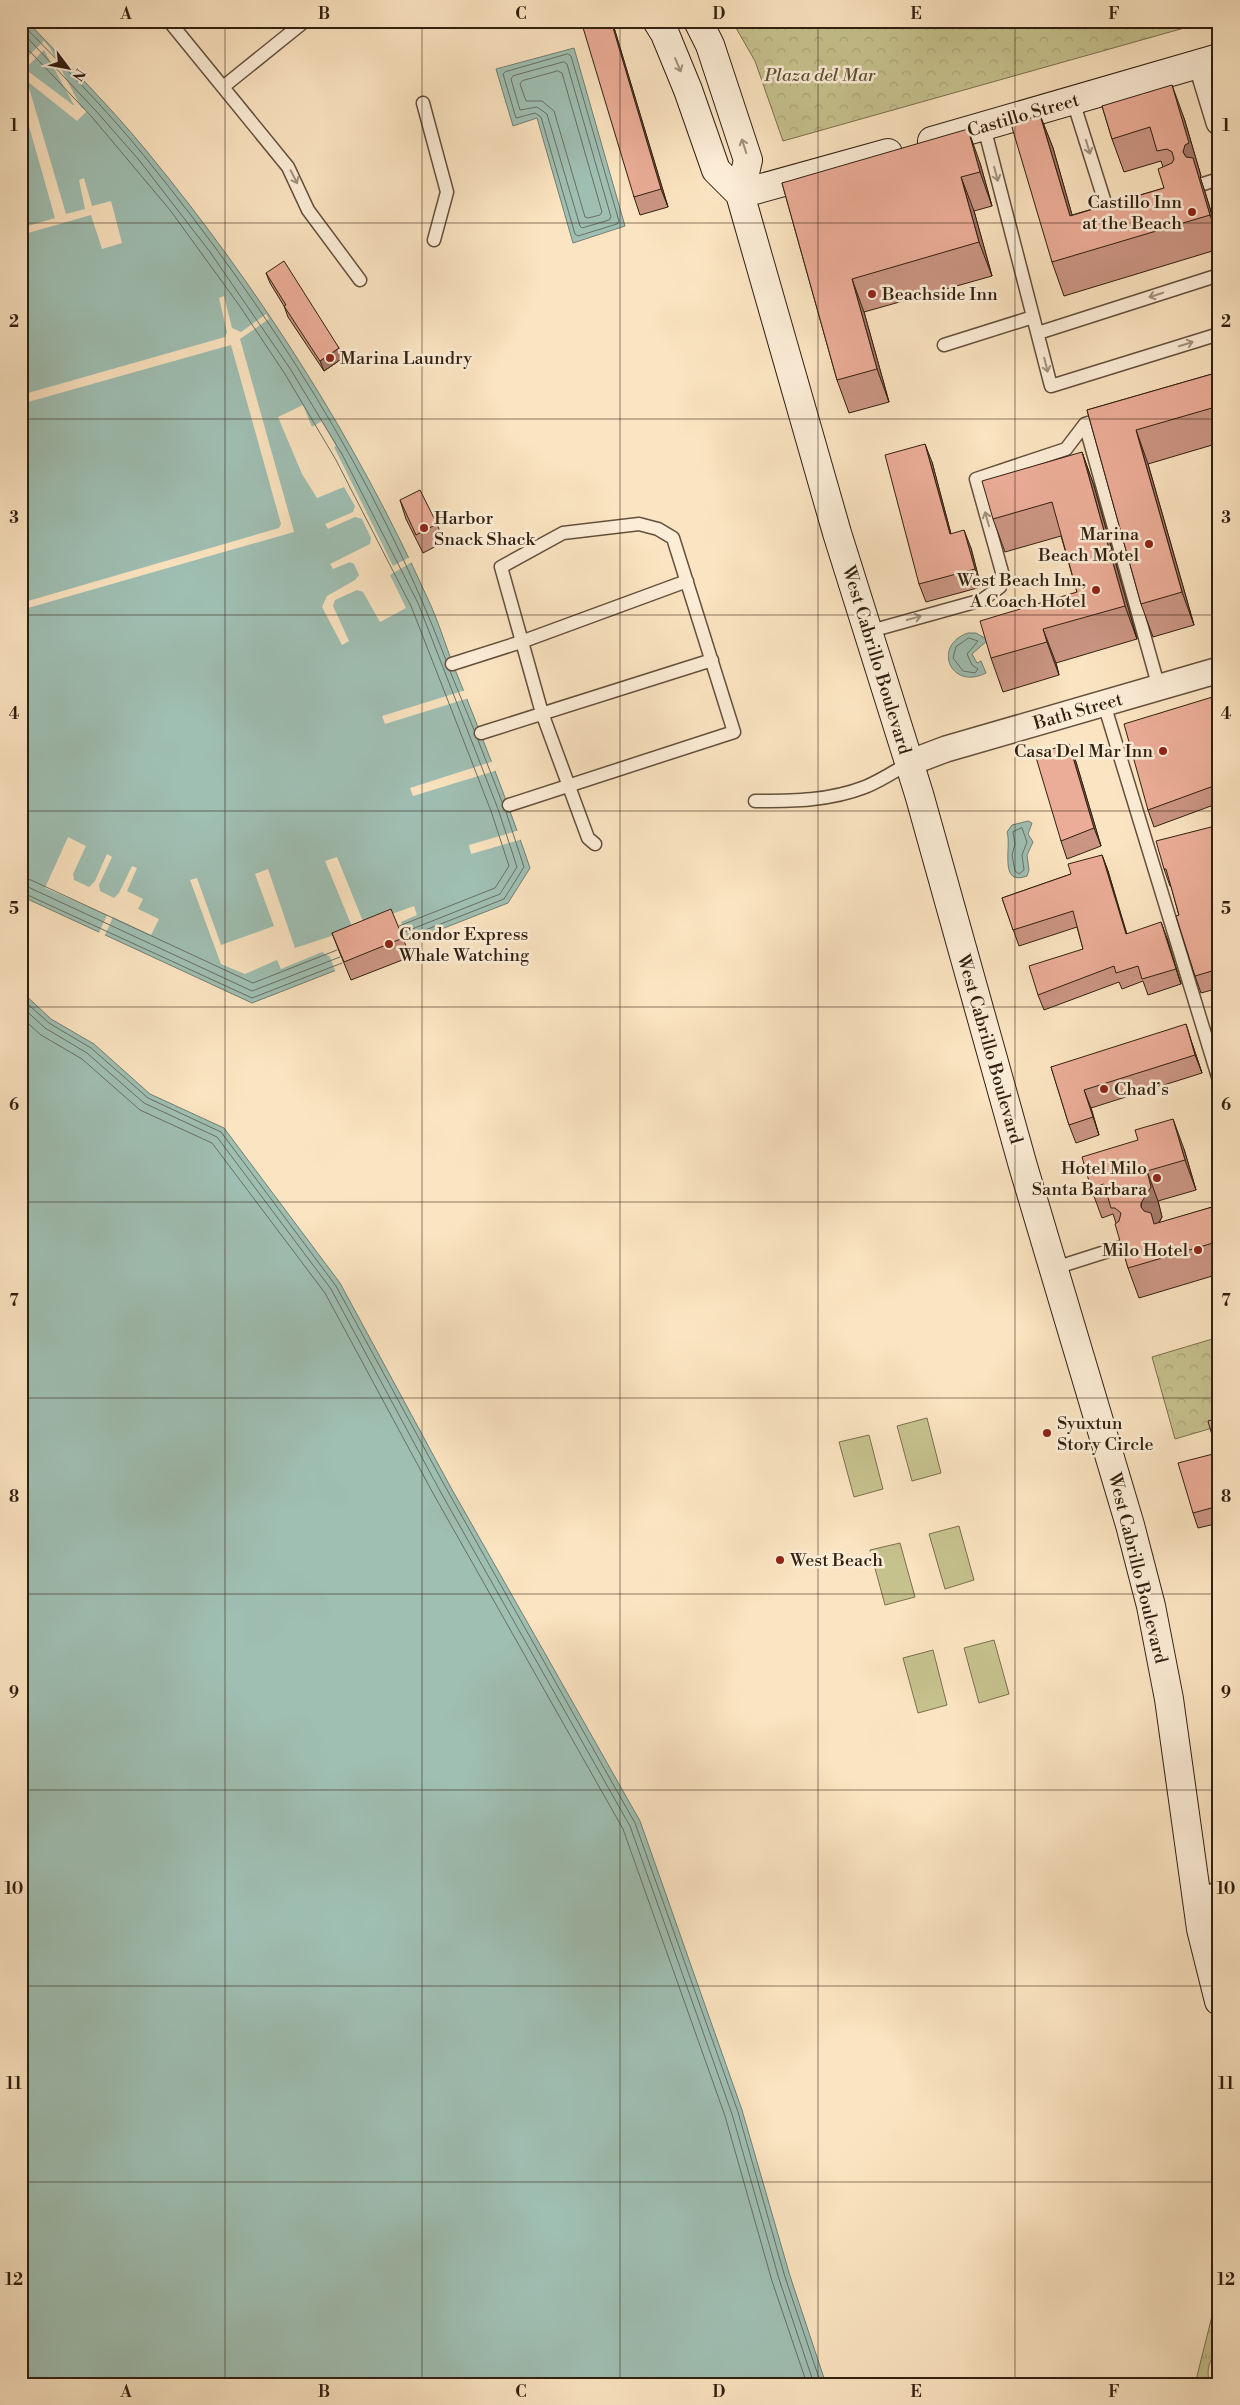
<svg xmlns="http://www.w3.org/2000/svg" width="1240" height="2405" viewBox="0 0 1240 2405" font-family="'Libre Bodoni',serif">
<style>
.grass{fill:url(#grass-tufts);stroke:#7c704f}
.forest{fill:url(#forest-crowns);stroke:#7c704f}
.pitch{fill:#c6c28e;stroke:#7c704f}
.water{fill:#9fbfb3;stroke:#737f72}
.pier{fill:#fbe4c1;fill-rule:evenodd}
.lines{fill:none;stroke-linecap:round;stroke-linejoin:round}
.shore{stroke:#686f62;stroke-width:1}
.lane-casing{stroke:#64503c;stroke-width:15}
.street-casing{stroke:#64503c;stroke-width:28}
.secondary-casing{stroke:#311f10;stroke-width:30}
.lane{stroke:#fcedd7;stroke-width:12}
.street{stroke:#fcedd7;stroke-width:25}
.secondary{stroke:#fcedd7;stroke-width:28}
.wall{fill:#cb9583;stroke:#311f10}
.shaded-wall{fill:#a5796a;stroke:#311f10}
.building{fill:#ecad98;stroke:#311f10}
.oneway{stroke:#a1907d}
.grid{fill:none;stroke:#311f10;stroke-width:1;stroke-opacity:0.55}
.poi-dot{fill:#8f2418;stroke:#fcedd7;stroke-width:2}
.labels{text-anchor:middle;stroke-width:5;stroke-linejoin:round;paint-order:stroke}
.park-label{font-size:18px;font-style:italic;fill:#5e5036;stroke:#fcedd7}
.street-label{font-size:18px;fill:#311f10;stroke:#fcedd7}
.poi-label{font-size:18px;fill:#311f10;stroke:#fcedd7;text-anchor:start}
.neatline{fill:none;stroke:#311f10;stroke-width:2}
.grid-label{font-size:16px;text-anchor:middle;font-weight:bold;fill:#311f10}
</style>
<defs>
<pattern id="grass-tufts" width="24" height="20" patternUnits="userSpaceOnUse" patternTransform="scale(1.25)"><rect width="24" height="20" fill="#c6c28e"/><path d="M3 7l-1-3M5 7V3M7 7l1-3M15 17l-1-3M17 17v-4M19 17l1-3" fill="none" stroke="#aba679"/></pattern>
<pattern id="forest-crowns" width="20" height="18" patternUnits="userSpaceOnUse" patternTransform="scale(1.25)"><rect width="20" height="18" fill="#c6c28e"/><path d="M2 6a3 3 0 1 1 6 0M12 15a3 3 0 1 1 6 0" fill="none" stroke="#aba679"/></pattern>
</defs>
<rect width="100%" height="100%" fill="#fbe4c1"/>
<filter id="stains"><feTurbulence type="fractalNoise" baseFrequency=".004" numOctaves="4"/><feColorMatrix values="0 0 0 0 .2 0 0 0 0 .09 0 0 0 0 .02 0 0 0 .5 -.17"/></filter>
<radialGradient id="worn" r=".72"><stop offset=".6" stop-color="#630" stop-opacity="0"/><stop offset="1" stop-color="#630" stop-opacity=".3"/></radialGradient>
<path class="grass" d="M1219,2277V2352C1208,2360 1206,2371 1210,2384H1195L1214,2308L1213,2279Z"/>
<path class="forest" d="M732,21H1209L783,141L755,61Z
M1219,1337V1426L1175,1439L1152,1357Z"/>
<path class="pitch" d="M927,1418L941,1473L912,1481L897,1426Z
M869,1435L883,1489L854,1497L839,1442Z
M959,1526L974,1580L945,1589L929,1534Z
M900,1543L915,1597L885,1605L870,1550Z
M994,1640L1009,1694L979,1703L964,1648Z
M933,1650L947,1705L918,1713L903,1658Z"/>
<path class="water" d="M21,21H27C68,65 111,107 149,154C259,288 355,438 427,597C438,620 445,644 454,667C481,734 507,800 530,868L508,903L252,1003L21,896Z
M574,48L625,226L573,243L537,118L513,126L496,69Z
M968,633H976L988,640L972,654L977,663L981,661L986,673C950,691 932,645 968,633Z
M1028,821L1032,823L1028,834L1033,842L1027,855L1029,870L1027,876C998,887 1012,846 1007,832L1012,825Z
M21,991L51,1019L94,1044L150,1094L224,1128L340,1283L450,1486L640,1821L742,2110L790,2276L826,2384H21Z"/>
<path class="pier" d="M44,41L50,48L81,107L87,111L77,121L27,81L66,214L85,209L79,180L84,178L92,206L111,201L122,243L102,249L91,215L21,235V228L55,218L21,98V53L24,60ZM44,50L74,105H73L25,69Z
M224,296L232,328L241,332L266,314L269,319L240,339L294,532L21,610V603L279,528L281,524L231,345L21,404V395L225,337L227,332L219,298Z
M303,405L312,427L322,421L336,446L334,447L393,566L410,557L412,562L390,575L406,608L380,622L363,592L357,590L335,600L333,606L349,641L342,645L322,607L327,596L355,580L359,575L354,564L350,562L333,569L330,564L370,544L371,538L362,519L355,517L328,529L325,524L353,512L355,506L344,487L317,498L302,474L278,417Z
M466,690L469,698L385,724L382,716Z
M494,761L498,770L413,796L410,788Z
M520,830L523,839L471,854L469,845Z
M68,837L86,846L73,874L74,880L89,887L95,881L107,854L112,857L99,885L100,891L114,898L119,893L132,866L137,868L127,891L143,899L138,909L159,919L151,935L113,917L104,937L98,935L107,915L45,888Z
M337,857L364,924L414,906L417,915L401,922L410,944L336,973L330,957L322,952L281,969L277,960L245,974L221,964L190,880L197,878L221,945L274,926L255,874L268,869L295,948L353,929L325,861Z"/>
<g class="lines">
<path class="shore" d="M24,21L25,27C66,69 108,111 145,157C268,308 377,478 446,660
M21,31L96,111L139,160L210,252L291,370L343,456L418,603L498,809L517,867L500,894L402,933
M21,42L91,116L170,210L239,305L285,374L336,460L411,606L491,811L509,866L495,888L399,926
M568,54L571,56L619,221L617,224L578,236L575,234L541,117L535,113L516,118L503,74L505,72Z
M564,62L567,64L611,217L609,220L582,228L580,226L547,114L537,107L520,110L511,79L513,76Z
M558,71L562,73L602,212L600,215L588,218L585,217L554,111L542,101H526L520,84L522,81Z
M969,638L978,641L967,654L972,665L978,669L975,673L963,671L953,658L956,647Z
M450,671L474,730
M478,740L502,802
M1022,828L1027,842L1022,855L1024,870L1019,874L1015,871L1012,855L1015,844L1013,832Z
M21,878L31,880L253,983L337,950
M21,886L28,887L252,991L340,957
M21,892L252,998L342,963
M405,938L504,899L524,867L506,812
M21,998L49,1023L91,1048L148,1098L221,1132L336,1286L446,1488L635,1823L738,2112L785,2277L821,2384
M21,1006L45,1028L87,1053L144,1103L217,1137L331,1289L440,1491L630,1826L732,2114L779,2279L814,2384
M21,1017L41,1035L82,1059L140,1110L212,1143L325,1293L434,1495L623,1829L725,2116L772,2281L807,2384"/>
<g class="lane-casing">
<path id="lane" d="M169,21L288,167L308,210L360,280
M223,87L305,21
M1073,101L1108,212L1116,210
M423,103L447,192L434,240
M984,127L1051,386L1219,334
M1203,184L1219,179
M1038,333L1219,275
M944,345L1033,317
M1085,424L1159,688
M867,632L982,600L1000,587L1002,572L976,479L1066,449L1085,424L1105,418
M452,664L521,642L687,581
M1104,704L1219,1080
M481,733L712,660
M755,801C793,801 829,801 865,787C880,781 895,771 909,763
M509,805L734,732L673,538L658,529L639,524L563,533L501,567L542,713L588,838L595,844
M1055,1268L1124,1246"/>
</g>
<g class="street-casing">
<path id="street" d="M1201,63L1219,122
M909,763L946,749L1219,670
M1197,1901L1219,1895"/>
</g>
<g class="secondary-casing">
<path id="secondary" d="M657,21L665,34L688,90L716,170L740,194
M698,21L710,45L748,160L740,194L837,533L919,794L1023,1166L1130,1525L1151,1606L1169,1699L1201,1929L1219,2001
M932,141L1219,58
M740,194L888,153"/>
</g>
<use href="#lane" class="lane"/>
<use href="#street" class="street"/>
<use href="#secondary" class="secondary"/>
</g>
<path class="wall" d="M612,21L668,207L640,215L634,197Z
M1102,106L1184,118L1201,176L1200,177L1205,192L1219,237V249L1064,296L1052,262L1040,115L1053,148L1072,215L1164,188L1163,167L1161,161L1124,172L1112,139Z
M980,163L992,206L974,211L992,276L864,312L889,402L849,413L837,380L782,183Z
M266,273L339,348L343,358L324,371L288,317L284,306L270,283Z
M1219,372V443L1148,464L1194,625L1153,637L1141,604L1087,410Z
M1082,452L1094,486L1137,639L1056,663L1059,675L1003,692L991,658L1077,592L1061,536L1005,552L993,519Z
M932,462L951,534L971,548L981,587L926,602L919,584Z
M400,500L437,524L444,542L423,553L406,519Z
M1219,695V803L1154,827L1148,810Z
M1069,744L1076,762L1101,846L1067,859L1061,841Z
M1219,825V988L1201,993L1195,976L1171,886H1170L1164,869Z
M1102,855L1108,871L1127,934L1167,938L1181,984L1148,995L1143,981L1122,989L1119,982L1044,1010L1038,995L1083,949L1077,927L1019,946L1002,898L1071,874Z
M332,933L403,938L410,957L351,980L339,951Z
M1192,1043L1202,1073L1091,1108L1099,1135L1076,1143L1069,1125L1051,1067Z
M1184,1149L1196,1190L1158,1201L1162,1217L1159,1223L1219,1205V1274L1139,1298L1128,1268L1116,1223L1113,1214L1102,1218L1091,1188Z
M1219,1418V1523L1198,1528L1193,1513L1217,1453Z"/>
<path class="shaded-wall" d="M611,21H612L668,207L661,189Z
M1172,85L1184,118L1201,176L1200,177L1205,192L1219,239L1210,215L1183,152Z
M1040,115L1053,148L1082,250L1070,216Z
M968,129L980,163L992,206L980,172Z
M961,177L974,211L992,276L979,242Z
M852,279L864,312L889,402L877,369Z
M339,348L343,358L324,371L320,361Z
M1136,430L1148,464L1194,625L1182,592Z
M925,444L932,462L956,553L950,534Z
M1082,452L1094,486L1137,639L1125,606Z
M964,530L971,548L981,587L975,569Z
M1043,629L1056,663L1059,675L1047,642Z
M1069,744L1076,762L1101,846L1094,828Z
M1102,855L1108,871L1131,950L1126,934Z
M1161,922L1167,938L1181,984L1176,969Z
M1186,1024L1192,1043L1202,1073L1195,1055Z
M1084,1090L1091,1108L1099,1135Z
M1173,1119L1184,1149L1196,1190L1185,1160Z
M1147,1171L1158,1201L1162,1217L1156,1227L1162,1243L1141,1207Z"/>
<path class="building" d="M581,21H611L661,189L634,197Z
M1172,85L1189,143L1185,145L1183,152L1186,157L1193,158L1210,215L1052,262L1011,124L1040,115L1070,216L1164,188L1158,169L1172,163L1174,159L1172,152L1167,149L1157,151L1150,127L1112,139L1102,106Z
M968,129L980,172L961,177L979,242L852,279L877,369L837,380L782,183Z
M284,261L339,348L320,361L284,306L286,305L266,273Z
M1219,372V406L1136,430L1182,592L1141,604L1087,410Z
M925,444L950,534L964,530L975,569L919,584L885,455Z
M1082,452L1125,606L1043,629L1047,642L991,658L980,621L1077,592L1052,502L993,519L982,481Z
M420,490L437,524L416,535L400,500Z
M1219,695V784L1148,810L1124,724Z
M1069,744L1094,828L1061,841L1035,754Z
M1219,825V969L1195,976L1176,916L1179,915L1166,869H1164L1156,841Z
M1102,855L1126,934L1161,922L1176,969L1142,979L1138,966L1116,973L1114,966L1038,995L1029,966L1083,949L1073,911L1013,930L1002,898L1071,874L1068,864Z
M391,909L403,938L344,962L332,933Z
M1186,1024L1195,1055L1084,1090L1093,1117L1069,1125L1051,1067Z
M1173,1119L1185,1160L1147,1171L1151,1187L1141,1203V1207L1144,1211L1151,1213L1154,1224L1219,1205V1261L1218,1262L1213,1243L1128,1268L1115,1224L1119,1221L1121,1213L1115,1208H1111L1104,1184L1091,1188L1082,1157L1138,1140L1135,1130Z
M1219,1418V1519L1215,1507L1193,1513L1178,1463L1217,1453L1208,1421Z"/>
<defs><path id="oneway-shaft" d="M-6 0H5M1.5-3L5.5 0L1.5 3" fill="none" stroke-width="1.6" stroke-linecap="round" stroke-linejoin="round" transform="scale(1.25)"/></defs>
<g class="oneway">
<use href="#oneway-shaft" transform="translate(678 65) rotate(67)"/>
<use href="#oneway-shaft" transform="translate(744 146) rotate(-108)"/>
<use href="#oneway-shaft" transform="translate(1088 147) rotate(73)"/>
<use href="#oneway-shaft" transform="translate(996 174) rotate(75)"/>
<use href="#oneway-shaft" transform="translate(294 177) rotate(63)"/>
<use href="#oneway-shaft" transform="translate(1156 295) rotate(162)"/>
<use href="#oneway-shaft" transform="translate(1186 344) rotate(-17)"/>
<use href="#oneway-shaft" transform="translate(1046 365) rotate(76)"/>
<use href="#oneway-shaft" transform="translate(987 519) rotate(-106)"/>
<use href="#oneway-shaft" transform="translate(914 618) rotate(-15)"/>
</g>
<path class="grid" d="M225,21V2384M422,21V2384M620,21V2384M818,21V2384M1015,21V2384M21,223H1219M21,419H1219M21,615H1219M21,811H1219M21,1007H1219M21,1202H1219M21,1398H1219M21,1594H1219M21,1790H1219M21,1986H1219M21,2182H1219"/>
<g class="poi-dot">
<circle cx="1192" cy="212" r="5"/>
<circle cx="872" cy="294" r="5"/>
<circle cx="330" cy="358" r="5"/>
<circle cx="424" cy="528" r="5"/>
<circle cx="1149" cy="544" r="5"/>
<circle cx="1096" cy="590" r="5"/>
<circle cx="1163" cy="751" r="5"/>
<circle cx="389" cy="944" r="5"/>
<circle cx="1104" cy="1089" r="5"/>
<circle cx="1157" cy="1178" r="5"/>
<circle cx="1198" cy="1250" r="5"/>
<circle cx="1047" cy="1433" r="5"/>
<circle cx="780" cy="1560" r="5"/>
</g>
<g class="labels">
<g class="park-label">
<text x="820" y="81">Plaza del Mar</text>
</g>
<g class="street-label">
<text transform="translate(1023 115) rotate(-16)" y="6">Castillo Street</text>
<text transform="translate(877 660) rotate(73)" y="6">West Cabrillo Boulevard</text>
<text transform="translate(1078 711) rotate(-16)" y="6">Bath Street</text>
<text transform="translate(990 1049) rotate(74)" y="6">West Cabrillo Boulevard</text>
<text transform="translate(1138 1568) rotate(76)" y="6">West Cabrillo Boulevard</text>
</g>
<g class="poi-label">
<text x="1182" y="208" text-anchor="end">Castillo Inn<tspan x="1182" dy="21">at the Beach</tspan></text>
<text x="882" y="300">Beachside Inn</text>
<text x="340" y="364">Marina Laundry</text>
<text x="434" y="524">Harbor<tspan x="434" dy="21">Snack Shack</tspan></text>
<text x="1139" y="540" text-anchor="end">Marina<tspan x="1139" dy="21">Beach Motel</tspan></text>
<text x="1086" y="586" text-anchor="end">West Beach Inn,<tspan x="1086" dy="21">A Coach Hotel</tspan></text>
<text x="1153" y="757" text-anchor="end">Casa Del Mar Inn</text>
<text x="399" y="940">Condor Express<tspan x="399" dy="21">Whale Watching</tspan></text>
<text x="1114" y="1095">Chad’s</text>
<text x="1147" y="1174" text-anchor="end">Hotel Milo<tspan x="1147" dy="21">Santa Barbara</tspan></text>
<text x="1188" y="1256" text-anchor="end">Milo Hotel</text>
<text x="1057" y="1429">Syuxtun<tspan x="1057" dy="21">Story Circle</tspan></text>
<text x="790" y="1566">West Beach</text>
</g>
</g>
<rect width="1240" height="2405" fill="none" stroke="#fbe4c1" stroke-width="55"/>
<g transform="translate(68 68) rotate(122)" stroke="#fcedd7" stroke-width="4" paint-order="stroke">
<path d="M0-4L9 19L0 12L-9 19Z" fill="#311f10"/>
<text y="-8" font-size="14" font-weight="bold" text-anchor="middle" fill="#311f10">N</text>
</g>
<rect x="28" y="28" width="1184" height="2350" class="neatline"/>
<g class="grid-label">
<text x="126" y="19">A</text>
<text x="324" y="19">B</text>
<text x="521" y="19">C</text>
<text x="719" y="19">D</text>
<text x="916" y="19">E</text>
<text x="1114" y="19">F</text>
<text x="14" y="131">1</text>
<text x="1226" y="131">1</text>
<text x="14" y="327">2</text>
<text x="1226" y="327">2</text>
<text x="14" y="523">3</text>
<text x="1226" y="523">3</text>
<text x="14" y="719">4</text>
<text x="1226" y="719">4</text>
<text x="14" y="914">5</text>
<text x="1226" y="914">5</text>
<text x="14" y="1110">6</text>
<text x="1226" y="1110">6</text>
<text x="14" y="1306">7</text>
<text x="1226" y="1306">7</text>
<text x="14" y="1502">8</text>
<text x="1226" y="1502">8</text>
<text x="14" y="1698">9</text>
<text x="1226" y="1698">9</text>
<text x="14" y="1894">10</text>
<text x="1226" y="1894">10</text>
<text x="14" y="2089">11</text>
<text x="1226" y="2089">11</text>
<text x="14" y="2285">12</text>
<text x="1226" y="2285">12</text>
<text x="126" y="2397">A</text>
<text x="324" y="2397">B</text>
<text x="521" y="2397">C</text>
<text x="719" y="2397">D</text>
<text x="916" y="2397">E</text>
<text x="1114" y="2397">F</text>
</g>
<rect width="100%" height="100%" filter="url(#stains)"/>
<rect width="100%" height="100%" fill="url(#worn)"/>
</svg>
